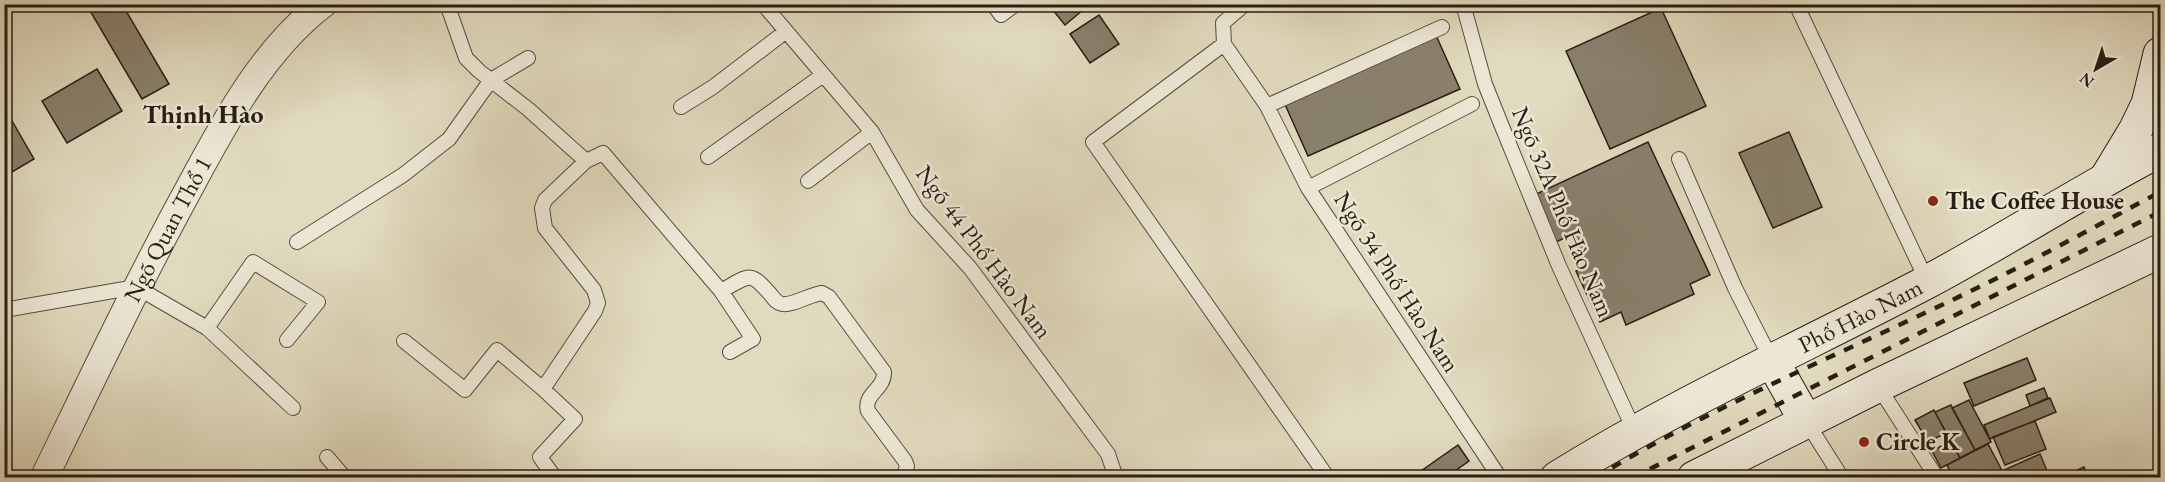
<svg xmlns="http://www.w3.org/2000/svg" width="2165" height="482" viewBox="0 0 2165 482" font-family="'EB Garamond',serif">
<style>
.building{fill:#89806c;stroke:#291e14;stroke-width:1.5}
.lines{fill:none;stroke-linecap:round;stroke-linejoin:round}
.lane-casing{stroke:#574d3e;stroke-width:16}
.street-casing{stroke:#574d3e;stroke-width:29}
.secondary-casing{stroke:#291e14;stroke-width:35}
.lane{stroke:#ece7d5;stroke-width:14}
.street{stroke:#ece7d5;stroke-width:27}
.secondary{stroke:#ece7d5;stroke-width:33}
.rail{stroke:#291e14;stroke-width:4.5;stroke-dasharray:10 10;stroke-linecap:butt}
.poi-dot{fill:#8f2418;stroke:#ece7d5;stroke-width:2}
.labels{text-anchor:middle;stroke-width:5;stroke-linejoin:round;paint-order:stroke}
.poi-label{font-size:24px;font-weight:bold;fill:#291e14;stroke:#ece7d5;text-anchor:start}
.street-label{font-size:24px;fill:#291e14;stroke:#ece7d5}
.neighbourhood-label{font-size:26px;font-weight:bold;fill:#291e14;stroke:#ece7d5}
</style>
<rect width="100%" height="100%" fill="#e1dabe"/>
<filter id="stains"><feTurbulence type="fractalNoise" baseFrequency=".00333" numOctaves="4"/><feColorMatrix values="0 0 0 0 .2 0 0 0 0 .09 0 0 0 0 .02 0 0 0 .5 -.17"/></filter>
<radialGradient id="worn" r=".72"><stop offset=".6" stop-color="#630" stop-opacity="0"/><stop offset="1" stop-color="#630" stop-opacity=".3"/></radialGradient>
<path class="building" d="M86,4H122L169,84L142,99Z
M1048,4H1078L1083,10L1065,25Z
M1661,8L1706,106L1610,149L1566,51Z
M1099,15L1119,44L1090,63L1070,34Z
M1435,33L1460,89L1308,156L1283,100Z
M97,69L122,111L67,143L42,101Z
M4,107L34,159L12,172L4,159Z
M1789,132L1822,207L1773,228L1739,153Z
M1648,142L1710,275L1690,284L1694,294L1626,325L1621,312L1600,322L1576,271L1586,266L1571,235L1556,242L1534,195Z
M2027,358L2036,380L1974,406L1964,383Z
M2044,388L2048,398L2030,406L2026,395Z
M2050,398L2056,412L1990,439L1984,425Z
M1969,400L1991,442L1975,450L1952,408Z
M1951,405L1975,450L1960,458L1935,412Z
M1934,410L1946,433L1928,442L1915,420Z
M2035,421L2046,449L2005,465L1993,437Z
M1951,441L1960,458L1941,468L1932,451Z
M1988,444L2006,478H1953L1947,465Z
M1458,445L1469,461L1445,478H1411Z
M2040,454L2050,478H2008L2004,470Z
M2084,467L2088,478H2060Z"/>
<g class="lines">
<g class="lane-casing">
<path id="lane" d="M447,4L466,58L479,71L528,109L586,161
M763,4L872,132L917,210L970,268L1108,454L1116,478
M993,4L1001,15L1016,4
M1245,4L1223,23L1224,44L1267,106L1308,188L1500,478
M1463,4L1485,84L1501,124L1559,266L1635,432
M1796,4L1927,281
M1224,44L1093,142L1328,478
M1267,106L1442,27
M681,107L713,87L785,32
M708,157L823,75
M1679,159L1735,288L1771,359
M808,181L872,132
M1308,188L1472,104
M297,242L403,175L449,139L491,80L528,58
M721,291L753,339L730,352
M4,310L136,287L207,328L293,408
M207,328L253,262L318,302L287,340
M404,341L465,390L497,350L543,389L575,419L540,457L555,478
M1878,386L1937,478
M543,389L595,311L598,303L594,290L545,228L542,208L545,200L586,161L603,153L721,291C749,276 749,269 771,295C774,299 777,303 782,304C792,306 811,294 822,293L829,297L884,372C885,389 863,394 868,411L905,461L907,466L903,478
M1806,421L1842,478
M327,457L345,478"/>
</g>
<g class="street-casing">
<g id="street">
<path id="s1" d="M44,478C90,383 135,288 185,196C221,129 261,51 323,4"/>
</g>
</g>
<g class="secondary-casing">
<g id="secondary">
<path d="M2107,177L2136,129L2148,104L2160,54"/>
<path d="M1771,359L1806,421"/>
<path id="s2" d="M1557,478C1676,404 1803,347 1927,282C2006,240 2081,191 2160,150"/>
<path d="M1694,478L1877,386L2160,251"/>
</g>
</g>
<use href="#lane" class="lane"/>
<use href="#street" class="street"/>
<use href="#secondary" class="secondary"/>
<path class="rail" d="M1595,478C1717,403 1851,350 1979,287C2040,257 2100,224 2160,192
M1632,478L2160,212"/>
</g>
<g class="poi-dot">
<circle cx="1933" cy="201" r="6"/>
<circle cx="1864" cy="442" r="6"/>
</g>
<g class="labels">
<g class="poi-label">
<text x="1945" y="209">The Coffee House</text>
<text x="1876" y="450">Circle K</text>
</g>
<g class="street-label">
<text transform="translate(1563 212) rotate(67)" y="8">Ngõ 32A Phố Hào Nam</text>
<text dy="8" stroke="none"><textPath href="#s1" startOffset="278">Ngõ Quan Thổ 1</textPath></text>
<text transform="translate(984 252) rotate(53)" y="8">Ngõ 44 Phố Hào Nam</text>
<text transform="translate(1397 282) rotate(57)" y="8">Ngõ 34 Phố Hào Nam</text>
<text dy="8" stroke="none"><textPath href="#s2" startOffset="344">Phố Hào Nam</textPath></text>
</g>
<g class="neighbourhood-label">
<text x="203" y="123">Thịnh Hào</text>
</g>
</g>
<rect width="2165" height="482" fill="none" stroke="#e1dabe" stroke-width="24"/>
<rect x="6" y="6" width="2153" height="470" fill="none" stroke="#291e14" stroke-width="3"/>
<rect x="12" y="12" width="2141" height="458" fill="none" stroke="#291e14" stroke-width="1.5"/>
<g transform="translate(2096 69) rotate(219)" stroke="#ece7d5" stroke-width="4.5" paint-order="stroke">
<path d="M0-4.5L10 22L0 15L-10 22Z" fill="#291e14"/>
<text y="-9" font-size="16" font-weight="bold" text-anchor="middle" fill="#291e14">N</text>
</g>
<rect width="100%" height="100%" filter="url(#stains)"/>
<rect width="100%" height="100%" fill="url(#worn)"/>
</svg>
